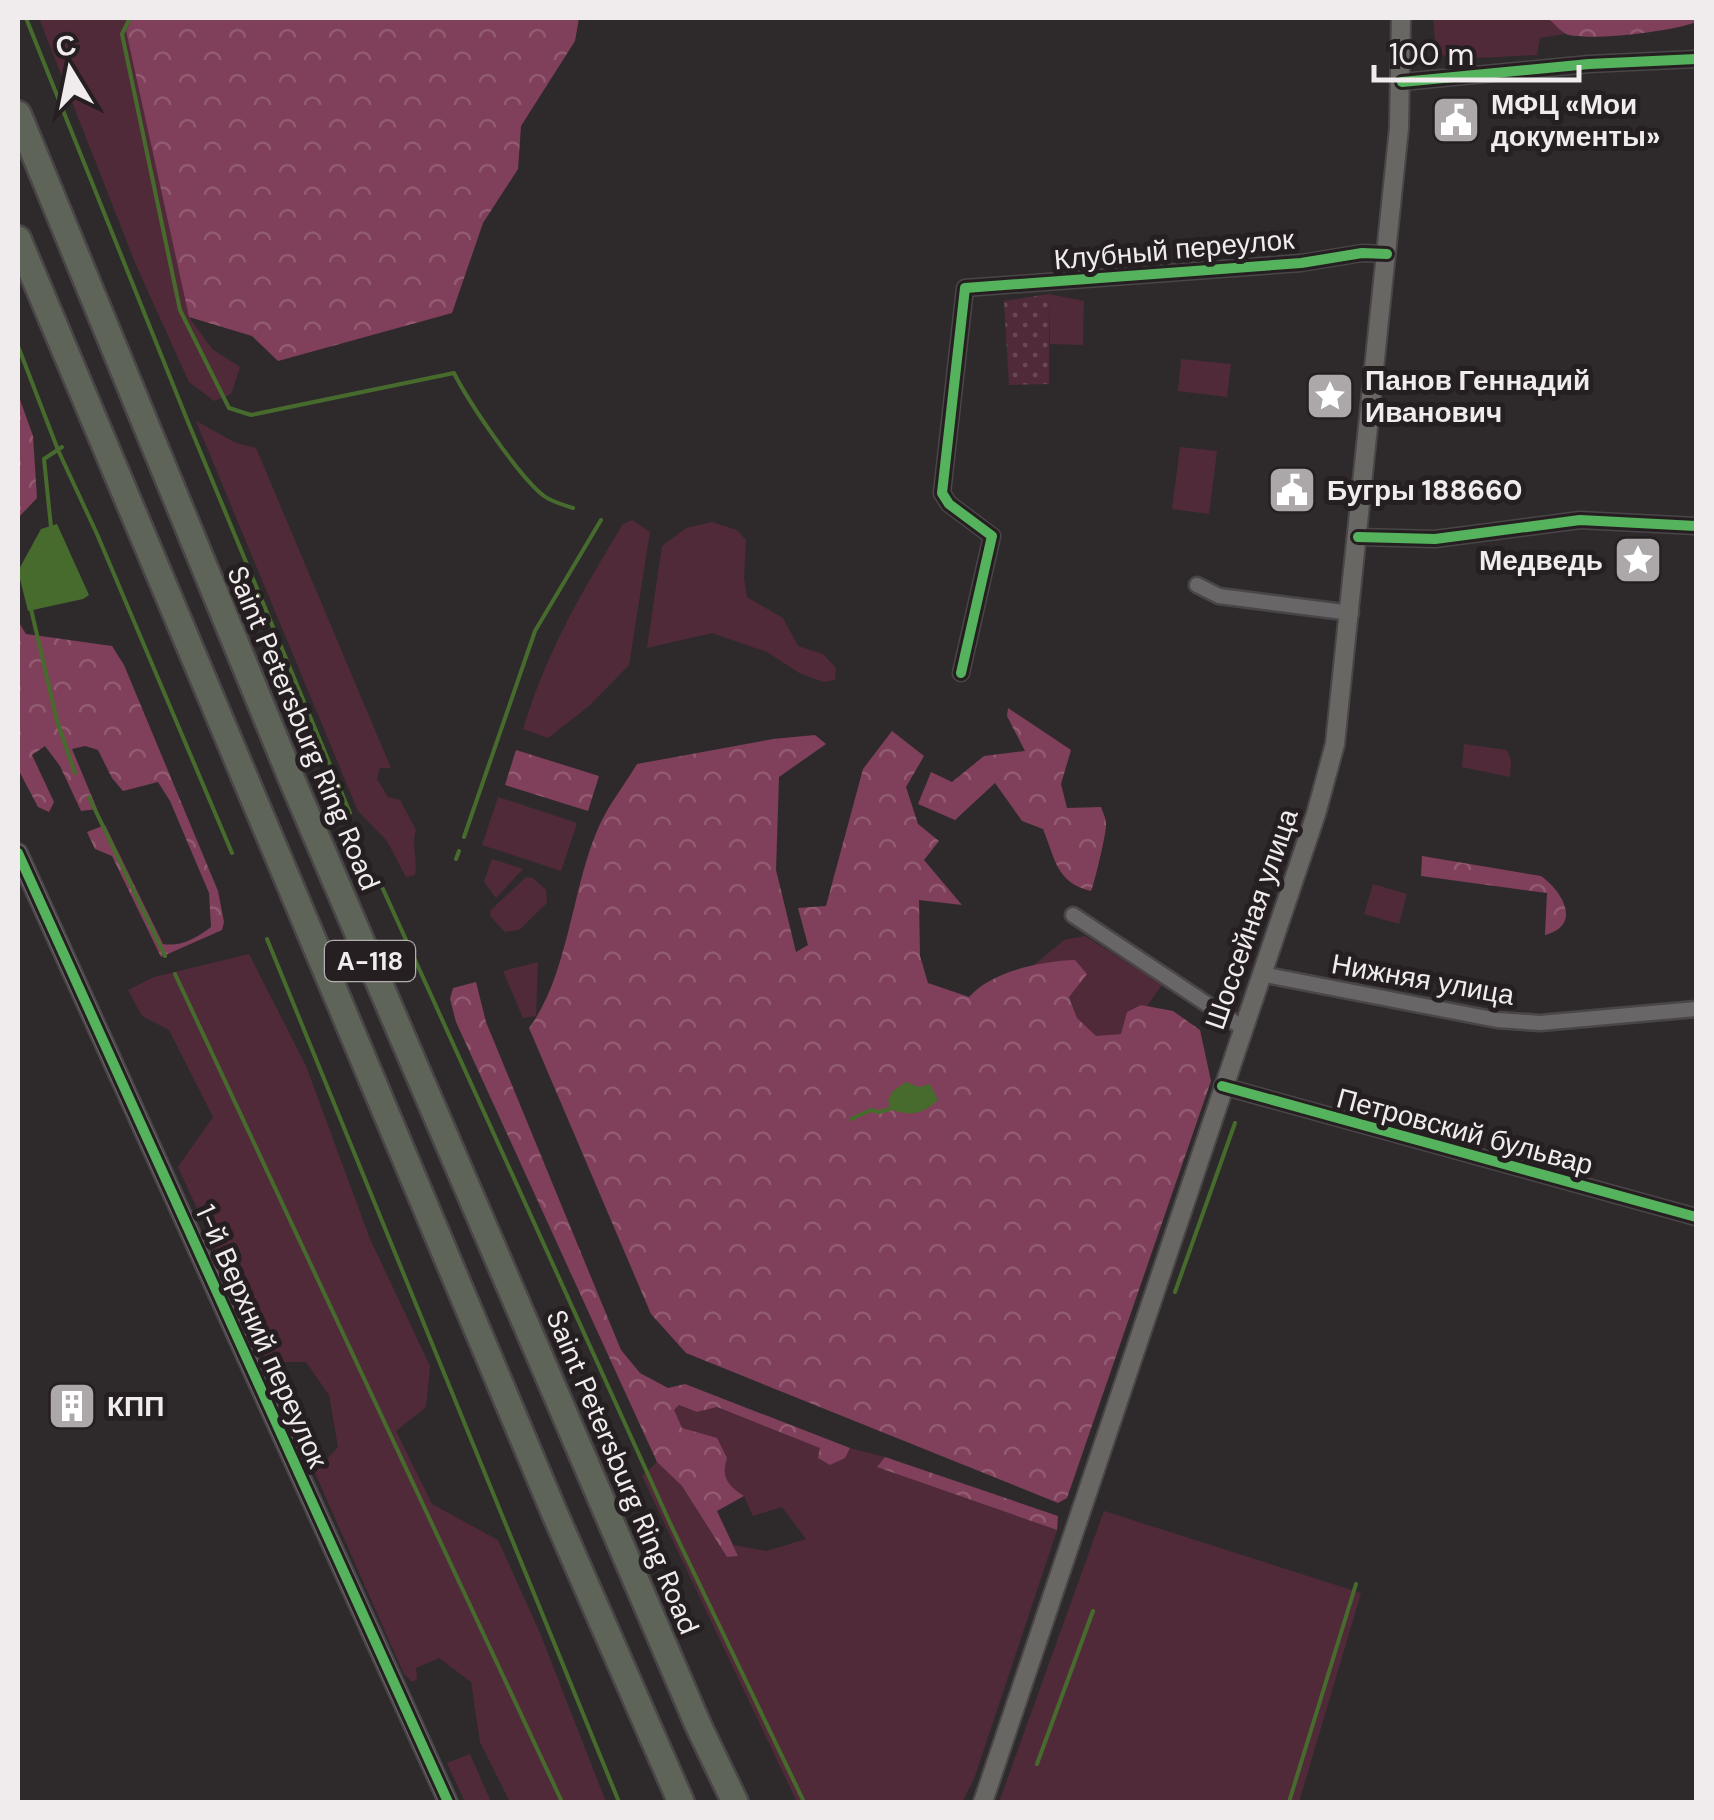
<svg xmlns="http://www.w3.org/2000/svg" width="1714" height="1820" viewBox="0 0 1714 1820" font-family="'DM Sans',sans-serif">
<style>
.green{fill:#512a3a}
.forest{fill:url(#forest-crowns)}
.garden{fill:url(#garden-dots)}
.water{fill:#476b2d}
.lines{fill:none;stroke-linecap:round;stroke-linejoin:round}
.stream{stroke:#476b2d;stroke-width:4}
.minor-casing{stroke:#4a4648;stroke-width:19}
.tertiary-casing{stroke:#4a4648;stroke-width:22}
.secondary-casing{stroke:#4a4648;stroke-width:22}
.motorway-casing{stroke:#4a4648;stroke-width:30}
.minor{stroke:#696668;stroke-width:14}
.tertiary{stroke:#696668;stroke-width:18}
.secondary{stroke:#686764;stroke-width:18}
.motorway{stroke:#5f6458;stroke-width:25}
.cycleway-casing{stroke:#261f21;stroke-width:16}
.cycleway{stroke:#56b35d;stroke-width:10}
.labels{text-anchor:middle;stroke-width:10;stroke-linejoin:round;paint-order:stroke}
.shield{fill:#261f21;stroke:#b3aeaf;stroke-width:2.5}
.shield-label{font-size:25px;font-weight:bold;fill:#f0ebec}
.poi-label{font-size:28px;font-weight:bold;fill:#f0ebec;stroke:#261f21;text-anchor:start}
.street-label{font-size:28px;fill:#f0ebec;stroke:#261f21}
</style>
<defs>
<pattern id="forest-crowns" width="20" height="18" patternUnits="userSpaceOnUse" patternTransform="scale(2.5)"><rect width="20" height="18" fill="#803f5a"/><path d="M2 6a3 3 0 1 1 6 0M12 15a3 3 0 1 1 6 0" fill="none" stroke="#925b72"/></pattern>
<pattern id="garden-dots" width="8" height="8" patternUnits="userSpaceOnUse" patternTransform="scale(2.5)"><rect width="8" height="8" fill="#512a3a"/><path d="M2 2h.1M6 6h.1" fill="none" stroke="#6a4957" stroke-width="1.8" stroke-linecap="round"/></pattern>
</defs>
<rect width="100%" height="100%" fill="#2e2a2c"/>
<path class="green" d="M39,18H132L126,31L189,317L212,349L240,367L231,394L214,401L189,382L136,265Z
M1433,18H1547L1565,34L1540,38L1537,55L1456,59L1436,53Z
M1049,294L1084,301L1083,345L1050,344Z
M1181,359L1231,364L1227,397L1178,391Z
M196,421L236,443L256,448L391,768H380L377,779L388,797L400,800L416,830C411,846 418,859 415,875L406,877L387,841L358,811Z
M1180,447L1217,451L1209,514L1172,509Z
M632,520L650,532L629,665L589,706L548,738L523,729C547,651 581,593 623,524Z
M712,522L737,530L746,540L744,578L747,597L783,618L798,646L823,654L836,668L835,680L824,682L801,674L767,652L712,633L647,648L662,546L686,528Z
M1464,744L1507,750L1511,760L1510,777L1462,767Z
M498,797L577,823L561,871L482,845Z
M492,859L523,869L496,898L484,882Z
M526,877L533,878L546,890L547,903L519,930L505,932L491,917L490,911Z
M1373,884L1407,894L1399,924L1364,914Z
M1085,936L1162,985L1147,1006L1141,1005L1121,1034L1096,1037L1077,1018L1069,996L1029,969L1064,940Z
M249,954L306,1066L370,1239L430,1366L426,1407L396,1431L432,1504L498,1540L540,1633L606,1802H510L480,1742L471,1682L439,1658L416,1668L417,1679L412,1682L404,1674L315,1473L338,1447L329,1395L306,1362H267L178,1167L213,1117L169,1030L142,1016L128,990L154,977Z
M538,962L536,1016L523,1018L503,971Z
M679,1405L697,1412L717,1407L821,1448L830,1465L844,1458L850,1448L885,1457L878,1467L1057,1530L974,1779L962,1802H797L642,1476L657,1462L682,1486L727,1557L738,1556L733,1545L767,1551L806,1539L782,1507L753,1516L744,1496L729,1486L723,1471L682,1428L673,1410Z
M1104,1511L1361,1593L1299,1802H999Z
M470,1754L491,1802H465L447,1763Z"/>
<path class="forest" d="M132,18H579L575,41L521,126L518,169L483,223L452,313L278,361L252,336L189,317L126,31Z
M1547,18H1696V22C1675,31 1587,42 1566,34C1560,31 1553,22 1547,18Z
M18,394L33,436L37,498L18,518Z
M18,621L26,634L112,646L124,665L218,891L224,922L222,930L161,957L112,856L95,849L87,832L105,825L163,944C181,947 197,938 211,927L209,893L170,801L158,782L123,791L112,778L98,750L85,746L72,749L97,809L81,811L60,766L45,746L32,755L54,802L49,812L38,807L18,769Z
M1008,708L1071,750L1061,784L1067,808L1101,807C1103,813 1106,818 1106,824C1107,831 1094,885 1091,891C1056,883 1055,858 1043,829L1022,821L995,783L955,820L918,804L931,772L952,782L984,756L1025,751L1007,716Z
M892,731L924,756L906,787L918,824L939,841L924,860L962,905L919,900L920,956L928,983L969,997C992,971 1042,961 1075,960L1087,974L1069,997L1077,1018L1096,1036L1121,1034L1127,1012L1141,1005L1173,1011L1200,1030L1211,1081L1067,1498L1058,1503L686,1353L651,1314L529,1028C569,975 572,884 600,824C610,803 625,784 637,764L773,739L815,735L826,744L779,777L776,870L796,952L808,945L798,908L826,906L863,769Z
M516,750L599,776L588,811L505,785Z
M1422,856L1541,876C1562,891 1583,925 1545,935L1547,893L1421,876Z
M476,982L486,1022L621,1350L640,1373L668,1388L685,1384L850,1448L845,1458L830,1465L818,1458L820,1448L717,1407L697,1412L679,1405L674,1410L682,1428L717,1438L727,1458C721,1477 727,1485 744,1496L717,1511L738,1556L727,1557L682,1486L657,1462L456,1022L450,999L453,988Z
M885,1457L1058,1516L1057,1530L877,1467Z"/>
<path class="garden" d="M1049,294V384L1009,385L1004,301Z"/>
<path class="water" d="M57,524L89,595L83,599L28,611L18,571L41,529Z
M906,1082L919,1087L930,1084L938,1100C923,1114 910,1117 890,1109L888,1100L893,1091Z"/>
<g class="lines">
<path class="stream" d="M26,18L188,422L350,813
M130,18L122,34L180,310L229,408L251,415L454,373C468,401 519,477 544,496C552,502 564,505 573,508
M18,346L58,450L97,534L232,853
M51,527L44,459L62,447
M31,609L57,721L75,773
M89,797L165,956
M464,837L535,631L601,520
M456,859L459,851
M378,878L670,1523L804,1802
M267,939L619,1802
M175,974L562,1802
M851,1119L871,1110L879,1112L890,1109
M1175,1292L1235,1123
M1037,1764L1093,1611
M1289,1802L1356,1584"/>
<g class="minor-casing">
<path id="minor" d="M1402,82L1589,64L1696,59
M1358,537L1435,539L1580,520L1696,526
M1197,585L1219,596L1351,613
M961,673L992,536L949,504L942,493L965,288L1301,263L1362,253L1387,254
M1073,915L1243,1028
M1261,974L1497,1020L1540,1023L1696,1009
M1222,1086L1696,1217"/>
</g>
<g class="tertiary-casing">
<path id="tertiary" d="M18,853L448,1802"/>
</g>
<g class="secondary-casing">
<path id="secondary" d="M983,1802L1316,814L1335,744L1399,128L1401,18"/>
</g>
<g class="motorway-casing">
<path id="motorway" d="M18,114L292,780L699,1727L735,1802
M18,239L554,1512L681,1802"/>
</g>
<use href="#minor" class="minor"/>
<use href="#tertiary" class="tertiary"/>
<use href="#secondary" class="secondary"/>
<use href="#motorway" class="motorway"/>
<g class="cycleway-casing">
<path id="cycleway" d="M1402,82L1589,64L1696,59
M1358,537L1435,539L1580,520L1696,526
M961,673L992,536L949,504L942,493L965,288L1301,263L1362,253L1387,254
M18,853L448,1802
M1222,1086L1696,1217"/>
</g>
<use href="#cycleway" class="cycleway"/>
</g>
<defs>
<g id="civic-square" transform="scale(2.5)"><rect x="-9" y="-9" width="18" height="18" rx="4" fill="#aca7a9" stroke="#261f21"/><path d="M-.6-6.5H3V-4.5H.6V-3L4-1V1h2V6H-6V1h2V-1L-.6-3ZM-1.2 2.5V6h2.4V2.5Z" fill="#fff"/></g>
<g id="sight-square" transform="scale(2.5)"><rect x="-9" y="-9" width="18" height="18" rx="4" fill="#aca7a9" stroke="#261f21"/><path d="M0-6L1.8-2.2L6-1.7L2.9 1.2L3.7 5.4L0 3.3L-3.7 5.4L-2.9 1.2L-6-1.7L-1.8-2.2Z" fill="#fff"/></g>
<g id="building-square" transform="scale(2.5)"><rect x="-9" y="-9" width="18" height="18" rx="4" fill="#aca7a9" stroke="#261f21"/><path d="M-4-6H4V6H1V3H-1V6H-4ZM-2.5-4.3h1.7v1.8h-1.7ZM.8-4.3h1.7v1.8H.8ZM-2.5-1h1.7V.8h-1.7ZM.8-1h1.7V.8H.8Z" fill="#fff"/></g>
</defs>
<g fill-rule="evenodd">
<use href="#civic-square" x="1456" y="120"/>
<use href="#sight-square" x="1330" y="396"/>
<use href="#civic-square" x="1292" y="490"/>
<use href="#sight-square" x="1638" y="560"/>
<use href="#building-square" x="72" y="1406"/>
</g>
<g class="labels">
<rect class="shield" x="325" y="941" width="90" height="40" rx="8"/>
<g class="shield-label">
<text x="370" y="970">А-118</text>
</g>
<g class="poi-label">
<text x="1491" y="114">МФЦ «Мои<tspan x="1491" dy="32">документы»</tspan></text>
<text x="1365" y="390">Панов Геннадий<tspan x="1365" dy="32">Иванович</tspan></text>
<text x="1327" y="500">Бугры 188660</text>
<text x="1603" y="570" text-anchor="end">Медведь</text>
<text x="107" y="1416">КПП</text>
</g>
<g class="street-label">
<text transform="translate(1174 249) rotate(-5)" y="10">Клубный переулок</text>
<text transform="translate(304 728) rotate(67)" y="10">Saint Petersburg Ring Road</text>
<text transform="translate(1251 919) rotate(-71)" y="10">Шоссейная улица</text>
<text transform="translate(1423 979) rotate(10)" y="10">Нижняя улица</text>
<text transform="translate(1465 1131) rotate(15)" y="10">Петровский бульвар</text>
<text transform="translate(262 1336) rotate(66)" y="10">1-й Верхний переулок</text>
<text transform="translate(623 1472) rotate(67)" y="10">Saint Petersburg Ring Road</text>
</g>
</g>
<rect width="1714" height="1820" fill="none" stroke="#f0ebec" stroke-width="40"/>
<g transform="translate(70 70) rotate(350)" stroke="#261f21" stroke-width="8" paint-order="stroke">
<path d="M0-8L18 38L0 25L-18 38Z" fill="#f0ebec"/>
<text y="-15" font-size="28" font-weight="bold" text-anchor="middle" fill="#f0ebec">С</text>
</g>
<path d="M1374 65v15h205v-15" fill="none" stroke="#f0ebec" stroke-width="5"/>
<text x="1389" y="65" font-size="30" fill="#f0ebec" stroke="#261f21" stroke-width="8" paint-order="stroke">100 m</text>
</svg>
